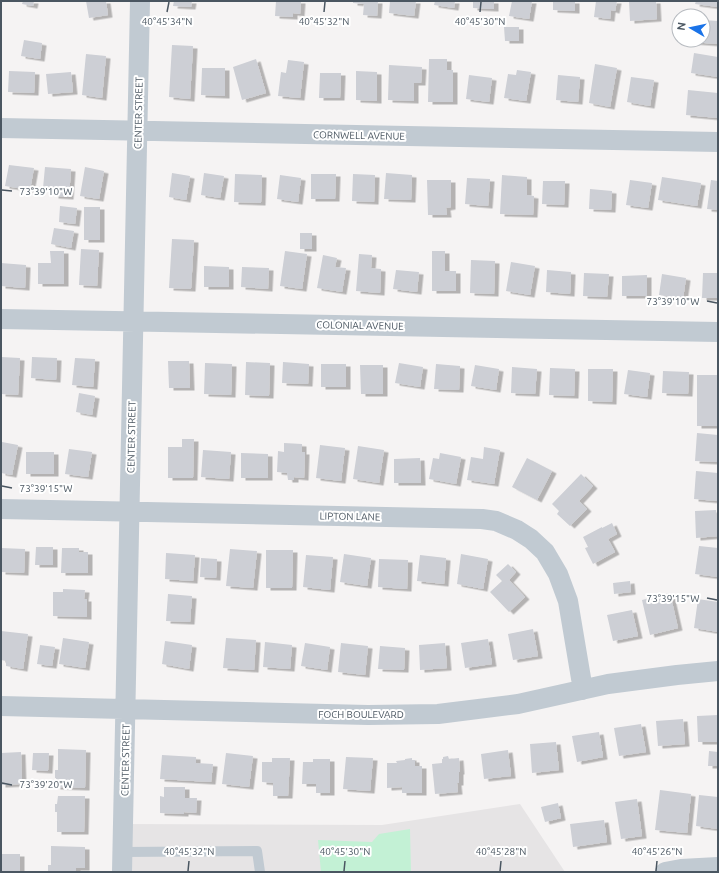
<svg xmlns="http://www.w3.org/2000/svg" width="719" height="873" viewBox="0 0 719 873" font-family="Ubuntu,sans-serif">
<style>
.education{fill:#e6e4e5}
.green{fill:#c3f1d5}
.building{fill:#cdcfd5;filter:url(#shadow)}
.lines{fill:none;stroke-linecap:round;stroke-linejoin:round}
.service{stroke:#c1cad2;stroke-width:10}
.minor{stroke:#c1cad2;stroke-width:20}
.ticks{fill:none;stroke:#4a5661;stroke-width:1.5}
.labels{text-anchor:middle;stroke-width:4;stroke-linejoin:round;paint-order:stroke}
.street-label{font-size:10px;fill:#4a5661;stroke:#fff}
.ticks-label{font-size:10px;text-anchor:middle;fill:#4a5661;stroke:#fff;stroke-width:4;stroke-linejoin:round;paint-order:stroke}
</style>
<defs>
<filter id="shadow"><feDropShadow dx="4.5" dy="2.5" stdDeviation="0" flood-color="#0004"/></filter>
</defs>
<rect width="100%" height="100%" fill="#f5f3f3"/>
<path class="education" d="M520,804L565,872H122L123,824L382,825Z"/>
<path class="green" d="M410,829L411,872H321L318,840L372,842L379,834Z"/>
<path class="building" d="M23,1H34L33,6L22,4Z
M86,1H106L108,15L89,18Z
M174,1H192L191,7L173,6Z
M276,1H301L300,14L293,13V17L275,16Z
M353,1H378L377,16L363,15L364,4L353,3Z
M390,1H416L414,16L389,13Z
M435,1H455L454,8L434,5Z
M473,1H494V9L473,8Z
M512,1H532L529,19L509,16Z
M553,1H575V11L553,10Z
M596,1H617L615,11L611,10L610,19L594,17Z
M629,1H656L657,19L630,21Z
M696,1H718V7L695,4Z
M703,20L718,21V44L691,42V40H703Z
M504,27H519V41H505Z
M24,40L42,43L40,59L21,56Z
M172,45L193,46L190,99L169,97Z
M694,53L718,57V77L691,73Z
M86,54L106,56L102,98L82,95Z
M256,59L266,93L242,100L233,67Z
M429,59H447V70H453V102H428Z
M288,60L304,62L300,98L278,96L281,72L286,73Z
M595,64L617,68L610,107L589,103Z
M389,65L422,67L421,83H414V101L388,100Z
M202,68H225V96L201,95Z
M517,70L531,72L526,101L504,98L508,74L516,75Z
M9,71L35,72L34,93L8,92Z
M356,71L377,72V101L356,100Z
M71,72L73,92L48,94L46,74Z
M320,73H341L340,98H319Z
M469,75L492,78L489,102L466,99Z
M558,75L580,77L578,102L556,100Z
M631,77L654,80L650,106L627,102Z
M688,90L718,93V118L686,115Z
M9,165L34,168L30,190L5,186Z
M45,167L71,169L69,197L54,196V188H43Z
M85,167L104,171L99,199L80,196Z
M172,173L190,176L186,200L169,197Z
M204,173L224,176L220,198L201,195Z
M386,173L412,175L411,200L384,199Z
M235,174L262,175L261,203L234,202Z
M311,174H336L335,199H311Z
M353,174L375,175L374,202L352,201Z
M280,175L301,178L298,202L277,199Z
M502,175L527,177V195L534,196L533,215L500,214Z
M662,177L701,183L697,206L658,200Z
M467,178L490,179L488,206L465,204Z
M427,180H451V207L446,208L447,215H428Z
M630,180L652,183L648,208L626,205Z
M711,180L718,181V210L707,209Z
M543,181H565L564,205L542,204Z
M590,189L612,191L611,210L589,209Z
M60,206L77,208L75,224L59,222Z
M84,207H100V240H84Z
M54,228L74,231L71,248L51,244Z
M300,233H312V249H300Z
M172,239L194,240L191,289L169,288Z
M81,249L99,250L97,286L79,285Z
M50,251H64V284H38V263H51Z
M285,251L307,254L302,289L280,286Z
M432,251H445V271H456V291H432Z
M359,254L372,255L371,268L381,269L380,293L356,291Z
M323,255L337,258L335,267L346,268L342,292L317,288Z
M471,260L495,261L494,294L470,293Z
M511,262L535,266L530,295L506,291Z
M1,263L26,265L25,288L1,286Z
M204,266L229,267V287H204Z
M242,267L269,268L268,289L241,287Z
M396,270L419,272L417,292L393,289Z
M547,270L571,272L570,294L546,292Z
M584,273L609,274L607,297L583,296Z
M703,273H718V298H702Z
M662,274L686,278L683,299L659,295Z
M647,275V296H622V276Z
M1,357L20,358L18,395L1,394Z
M32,357L57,358L56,380L31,378Z
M75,358L95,359L93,387L72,385Z
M168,361H189L190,388H169Z
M246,362L270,363L269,396L245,395Z
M283,362L309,364L308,384L282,383Z
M205,363L232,364L231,395L204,394Z
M399,363L423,367L420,387L395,383Z
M321,364H346V387H321Z
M436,364L460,366L459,390L434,389Z
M360,365H383V394H361Z
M475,365L499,369L496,390L471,386Z
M512,367L537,369L535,394L511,393Z
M550,368L575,369L574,396L549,395Z
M588,369H613L612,402L588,401Z
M628,370L650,373L647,397L624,394Z
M663,371L689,372L688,394L662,393Z
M697,375H718V426H697Z
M79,393L95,396L92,415L76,412Z
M697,433L718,435L717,462L695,461Z
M182,439H194L193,478H168V447H182Z
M2,442L18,445L12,475L1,473Z
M284,443L302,444V452H305L304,478L294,477V480H288L287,473L277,472L278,451L284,452Z
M320,445L345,448L341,481L316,478Z
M358,446L384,450L379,483L353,479Z
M484,447L500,450L494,484L467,480L471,457L483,459Z
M69,449L92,452L88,477L65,474Z
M203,450L231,452L229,479L201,477Z
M26,452H54V474H26Z
M241,453L268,454V478H241Z
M440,453L461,457L456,484L429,479L433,458L439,459Z
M420,458L421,483H394V459Z
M527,458L552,471L537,500L512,487Z
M696,471L718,473L717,501L694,499Z
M581,474L593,486L579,501L587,509L570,526L557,514L559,511L552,504Z
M716,510L718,536L696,538L695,511Z
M612,523L617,534L608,539L615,552L593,564L585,548L588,547L583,537L602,527V528Z
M699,546L718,548V577L695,574Z
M36,547H53V565H35Z
M1,548L25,549L24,573L1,572Z
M62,548H79V552H88V573H61Z
M230,549L257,551L253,588L226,586Z
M266,550H293L292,588H266Z
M166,553L195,555L193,581L165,579Z
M344,554L371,558L367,586L340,582Z
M461,554L488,559L483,589L457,584Z
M306,555L333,557L330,590L303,587Z
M420,555L446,558L444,584L417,581Z
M201,558L217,559L216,578L200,577Z
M379,559L408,560L407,589L378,587Z
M508,564L516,572L509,580L525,597L509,612L490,592L502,581L496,575Z
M630,581L631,592L614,594L613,583Z
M63,589L85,590L84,599H87V617L53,616V592H63Z
M670,593L678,628L650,635L642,600Z
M168,594L192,596L190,622L166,621Z
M698,599L718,602V632L694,628Z
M632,610L638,636L613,641L607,615Z
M533,629L538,656L513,660L508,634Z
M1,631L28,634L23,669L6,666V661L1,660Z
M63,638L89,642L85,668L59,664Z
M226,638L256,640L254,670L223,668Z
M488,639L492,664L465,668L461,643Z
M165,641L192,645L189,669L162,664Z
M265,642L292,645L290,669L263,667Z
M305,643L330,647L327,670L301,666Z
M341,643L368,646L365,675L338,672Z
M445,643L447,668L420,670L419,645Z
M40,645L55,647L52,666L37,664Z
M380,646L405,648L404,670L378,669Z
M718,715V742H698L697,716Z
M683,719L685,744L658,746L656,721Z
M641,724L646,752L619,756L614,728Z
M599,732L603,757L577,762L572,736Z
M556,742L559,770L532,773L530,744Z
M58,749L86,750L85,788L56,787V778H55V770H58Z
M508,750L511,776L484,779L481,754Z
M709,751L718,752V766H708Z
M21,752L22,784L1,785V753Z
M33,753H49L48,771L32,770Z
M226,753L253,756L249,787L222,784Z
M162,755L196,757V763L213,764L211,782L160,779Z
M448,756L449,759L459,758L460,772H459V783H457L458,792L435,794L432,764L442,763V759H443V757Z
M346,757L373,758L370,791L343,789Z
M272,758H290L288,796H273V783L262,782V762H272Z
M412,758V760H415V766H422V793H402V787L387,788V763H397L396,761L405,760V759Z
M313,759H330V793H316V784H302L303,762H313Z
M164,787H185V798H197L196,813L184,812V814L160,813V796L164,797Z
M660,790L691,794L687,833L655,830Z
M699,795L718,797V829L696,826Z
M58,796H85L84,832H57V812H55V804H57Z
M637,799L642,836L621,839L615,802Z
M558,803L561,818L545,822L541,807Z
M604,820L607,842L573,847L570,824Z
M51,846L85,847V868H76V872H48V865H51Z
M1,854H20V872H1Z"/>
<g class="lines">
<path class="service" d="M123,852L257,851L260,872"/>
<path class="minor" d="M1,128L718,142
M1,319L718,332
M1,509L482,519L496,521L517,530L531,539L545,552L558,574L568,601L583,690
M1,706L368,715L438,714L518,704L608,684L677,675L718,671
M122,872L140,1
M665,872L681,869L718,867"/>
</g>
<path class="ticks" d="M167,12L169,2M324,12L325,2M480,12L481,2M2,190L12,191M707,301L717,303M2,486L12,488M707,598L717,600M2,783L12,785M188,871L189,861M344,871L345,861M500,871L501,861M656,871L657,861"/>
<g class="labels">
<g class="street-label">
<text transform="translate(138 113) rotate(-89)" y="4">CENTER STREET</text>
<text transform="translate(359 135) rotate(1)" y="4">CORNWELL AVENUE</text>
<text transform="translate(360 325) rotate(1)" y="4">COLONIAL AVENUE</text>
<text transform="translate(131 437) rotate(-89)" y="4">CENTER STREET</text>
<text transform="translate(350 516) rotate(1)" y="4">LIPTON LANE</text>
<text x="361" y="718">FOCH BOULEVARD</text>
<text transform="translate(125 760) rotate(-89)" y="4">CENTER STREET</text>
</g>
</g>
<g class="ticks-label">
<text x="167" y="25">40°45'34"N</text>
<text x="324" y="25">40°45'32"N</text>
<text x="480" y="25">40°45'30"N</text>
<text x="46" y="195">73°39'10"W</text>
<text x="673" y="305">73°39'10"W</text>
<text x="46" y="492">73°39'15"W</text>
<text x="673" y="602">73°39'15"W</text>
<text x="46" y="788">73°39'20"W</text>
<text x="189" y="855">40°45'32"N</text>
<text x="345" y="855">40°45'30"N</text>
<text x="501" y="855">40°45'28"N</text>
<text x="657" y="855">40°45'26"N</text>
</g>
<rect width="719" height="873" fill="none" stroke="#4a5661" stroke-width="4"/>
<g transform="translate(691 28) rotate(279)"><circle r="19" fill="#ffffff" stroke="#b7bbc0"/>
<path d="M0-3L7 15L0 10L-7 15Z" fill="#1a73e8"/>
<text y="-6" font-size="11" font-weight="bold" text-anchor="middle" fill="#4a5661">N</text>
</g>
</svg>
